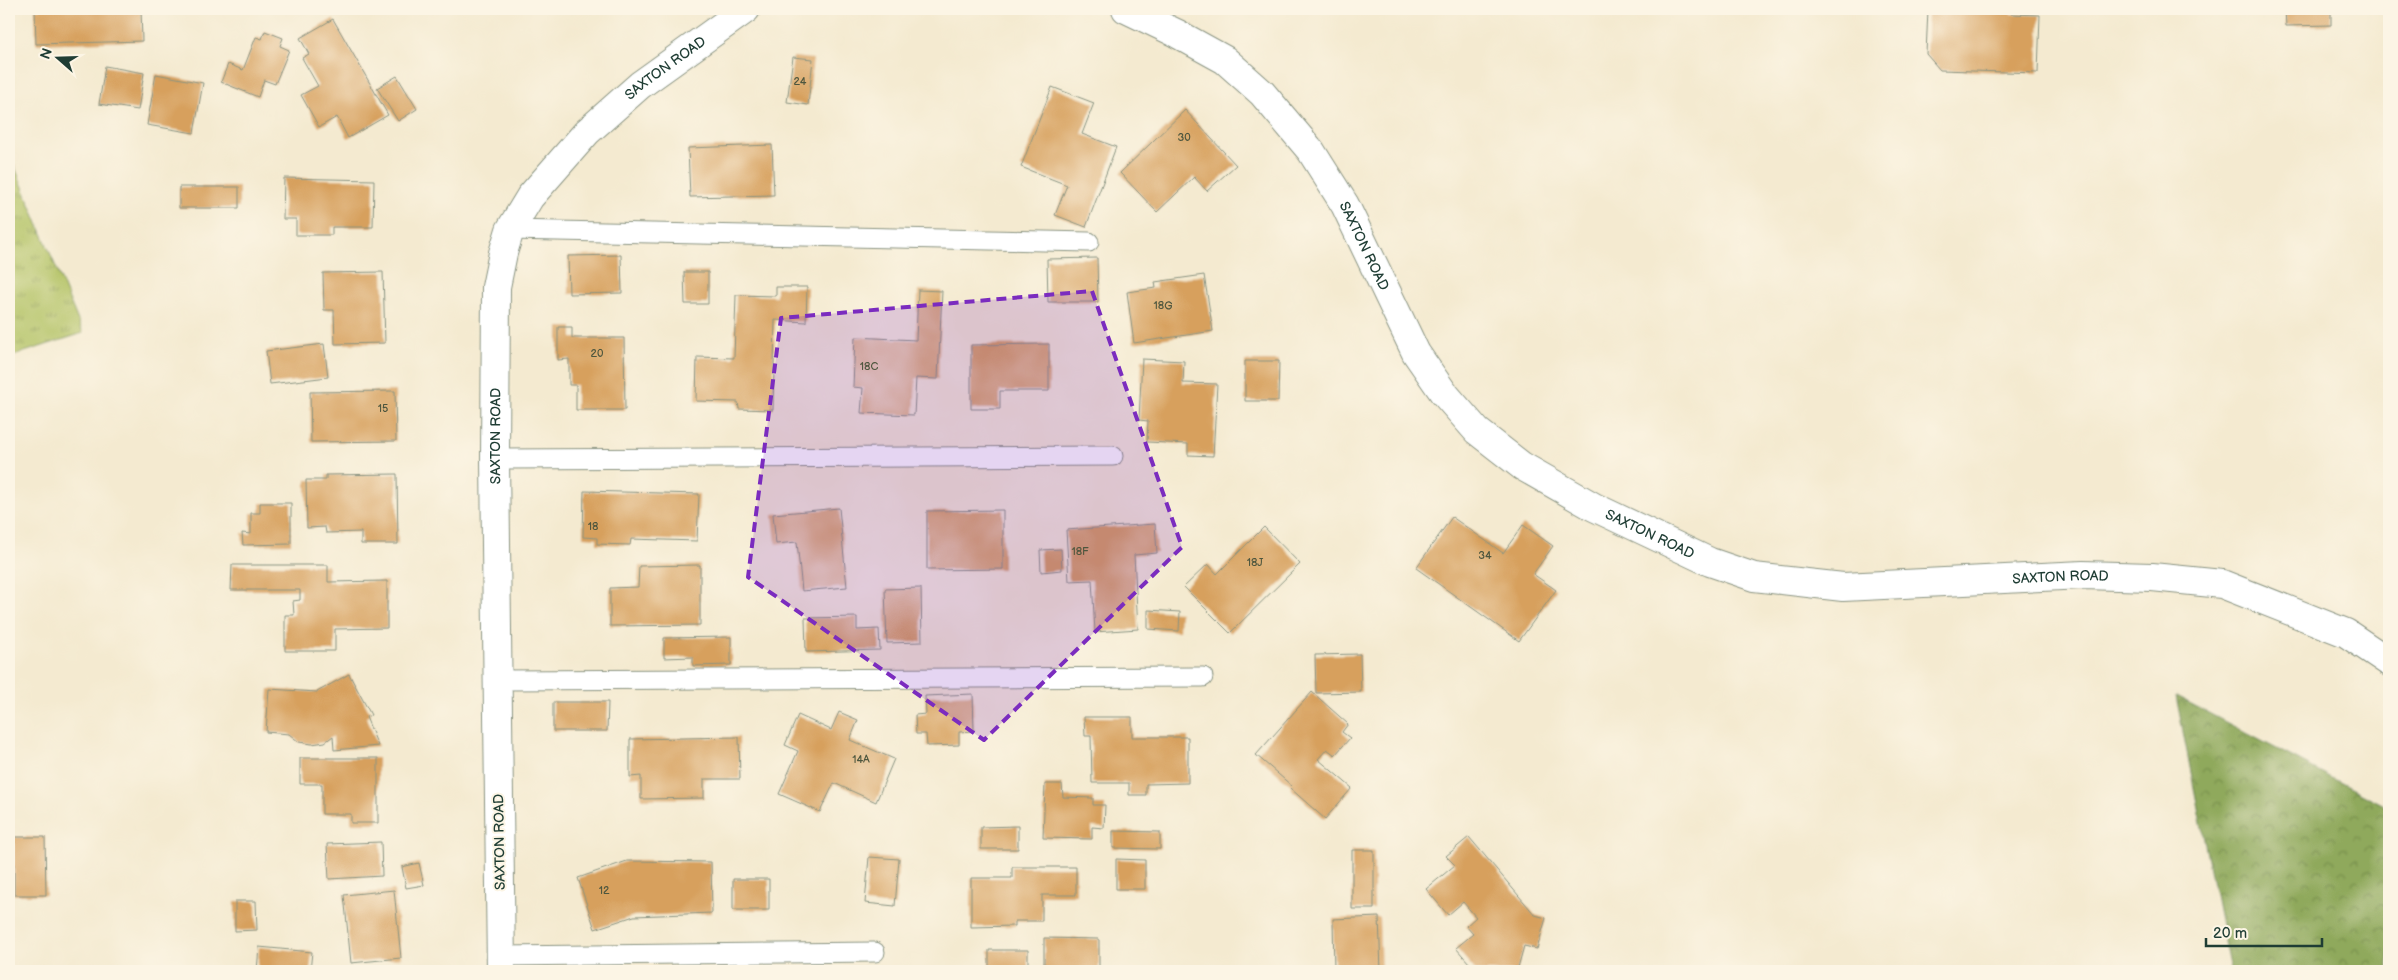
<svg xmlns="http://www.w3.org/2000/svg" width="2398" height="980" viewBox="0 0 2398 980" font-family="'Balsamiq Sans',sans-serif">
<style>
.built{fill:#f7d1c9}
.grass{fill:url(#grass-tufts);stroke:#6a804d}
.forest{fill:url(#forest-crowns);stroke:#577348}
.building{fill:#d7a05d}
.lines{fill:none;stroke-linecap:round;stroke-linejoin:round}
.lane-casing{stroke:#8a9482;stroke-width:21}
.street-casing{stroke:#8a9482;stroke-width:30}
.lane{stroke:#fff;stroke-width:19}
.street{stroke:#fff;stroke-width:28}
.marked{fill:#7b2cbf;fill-opacity:0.2;stroke:#7b2cbf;stroke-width:4;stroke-dasharray:10 6;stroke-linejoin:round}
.labels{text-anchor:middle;stroke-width:4;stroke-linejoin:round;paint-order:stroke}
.number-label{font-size:11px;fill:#4d563e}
.street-label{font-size:14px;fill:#1f3d34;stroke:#fcf5e5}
</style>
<defs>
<pattern id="grass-tufts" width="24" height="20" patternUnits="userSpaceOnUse" patternTransform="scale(1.25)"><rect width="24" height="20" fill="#b4c366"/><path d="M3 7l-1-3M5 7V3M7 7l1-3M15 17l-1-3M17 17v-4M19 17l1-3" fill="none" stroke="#92a055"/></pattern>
<pattern id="forest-crowns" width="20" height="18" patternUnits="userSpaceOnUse" patternTransform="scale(1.25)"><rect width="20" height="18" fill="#8fa95b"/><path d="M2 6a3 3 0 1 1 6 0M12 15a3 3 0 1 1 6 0" fill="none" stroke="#748b4c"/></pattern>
</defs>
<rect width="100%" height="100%" fill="#fcf5e5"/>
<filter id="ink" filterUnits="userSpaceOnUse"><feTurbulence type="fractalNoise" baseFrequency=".02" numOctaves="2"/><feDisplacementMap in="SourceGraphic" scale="10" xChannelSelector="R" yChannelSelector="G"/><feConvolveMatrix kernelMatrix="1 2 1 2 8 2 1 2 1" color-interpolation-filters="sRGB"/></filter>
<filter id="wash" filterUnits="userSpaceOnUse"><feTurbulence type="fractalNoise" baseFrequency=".0096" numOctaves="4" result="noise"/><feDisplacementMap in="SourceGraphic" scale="20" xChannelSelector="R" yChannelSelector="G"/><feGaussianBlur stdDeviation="1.12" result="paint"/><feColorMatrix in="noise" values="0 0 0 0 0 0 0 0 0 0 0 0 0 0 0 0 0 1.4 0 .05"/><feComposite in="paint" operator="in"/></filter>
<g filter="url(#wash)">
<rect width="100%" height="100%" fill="#f4ead0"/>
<path class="built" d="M2383,9H2389V42Z"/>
<path class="grass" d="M9,153L83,333L9,357Z"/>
<path class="forest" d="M2176,696L2389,808V971H2230Z"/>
<g id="blocks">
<path class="building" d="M35,9H141L142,41L36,44Z
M1928,9H2012L2011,14L2040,15L2038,73L1940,70L1926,54Z
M2285,9H2331V25L2286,26Z
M333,19L388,115L348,138L337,117L319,127L301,95L318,86L302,58L309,54L300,38Z
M265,31L283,38L280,46L289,50L275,84L264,80L258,97L221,82L228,64L243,70L256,37L262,39Z
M793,57L813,59L808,105L787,102Z
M105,66L144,73L138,110L99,104Z
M156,74L203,83L194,133L147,125Z
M397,76L417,109L398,121L377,88Z
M1052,87L1094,103L1082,134L1116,147L1086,227L1055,215L1067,185L1021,167Z
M1185,110L1236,165L1207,191L1194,177L1157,212L1120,173Z
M772,145L774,195L690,197L688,148Z
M284,178L374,180L373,227H332V235H296V219H283Z
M179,187H239V208H179Z
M621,255L622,293L569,294L568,256Z
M1097,258L1098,302H1048L1047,259Z
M383,272L385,343L335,344L334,310H324L323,273Z
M684,272H708V304H685Z
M1204,275L1213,331L1134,343L1127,292L1156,288L1155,282Z
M776,287H807L806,322L775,320L773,410L739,409L738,402L696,401L697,357L734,358L736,295L776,296Z
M918,290L942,291L938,379L916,378L914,415L861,413L863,388L853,387L855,337L916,340Z
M558,327H572V338H624L625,410H576V385H569V359L558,360Z
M324,344L328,377L270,384L266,351Z
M1049,344V391H1000V409H971V345Z
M1142,359L1184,361L1183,383L1217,384L1213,456L1188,455V444L1147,442L1148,421L1139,420Z
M1245,361H1279L1278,401H1245Z
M395,391L396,441L311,442L310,392Z
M397,474L398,544H361V532L326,533L325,527L307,528L306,480H326V475Z
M584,491L699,494L697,541L631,539L630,545L597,544V538L583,537Z
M260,503H291V544L243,545L242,533L251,534V513H260Z
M839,508L847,587L802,591L797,542L776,544L773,514Z
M1003,510V569L927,570V511Z
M1452,517L1503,553L1523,525L1553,546L1533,574L1556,590L1519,641L1416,568Z
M1155,524L1157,553L1134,555L1138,629L1095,632L1092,580L1069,581L1066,530Z
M1264,527L1300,564L1230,633L1184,587L1208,564L1217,574Z
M1061,549L1062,570L1041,572L1040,550Z
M232,565H328V582L387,581V628L335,629V651H285V615H294L293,601L300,600V590H231Z
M700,565V625L610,626V588L638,587L639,566Z
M921,588L922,642L887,643L885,589Z
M1148,610L1180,612L1179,631L1148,629Z
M857,617V630L879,629L880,650L806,652L805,618Z
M731,637V665L693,666V657L664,658V638Z
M1360,654L1361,692L1316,693L1315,655Z
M349,674L371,715L366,717L378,746L334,750L333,736L325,742L312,744L299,742L289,734L266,732L269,689L317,692Z
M1312,692L1348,724L1342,732L1350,738L1335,755L1327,749L1318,759L1352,788L1325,819L1290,788L1292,786L1256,755Z
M973,694L974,731L959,732V745L927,746L926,734H916L915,715L926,714L925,696Z
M553,702H608L607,731H553Z
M839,712L858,720L850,740L894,759L876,802L834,783L820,812L779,794L798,751L785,745L798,715L831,730Z
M1084,717H1132V737H1188V783L1146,784V795H1129V783H1092L1091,736H1085Z
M739,737L740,779H704V798L641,799V776L630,777V739Z
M300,758H378V823H351V814H322V784H300Z
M1045,784H1062L1063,797L1093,798V805H1105L1104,828L1092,827V839L1043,838Z
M1018,826V849H981V827Z
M1113,831L1160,832V849L1113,848Z
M14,837H45L46,895H14Z
M1469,837L1535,915L1546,918L1537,949L1524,946L1517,971H1476L1456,948L1473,934L1466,926L1476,917L1463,902L1448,915L1426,889L1455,865L1446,856Z
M381,842L382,876L329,879L327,844Z
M1352,850H1374V909H1352Z
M869,857L899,859L895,906L865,903Z
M1116,859L1145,860V889H1116Z
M627,861L711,862L712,913L634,916L595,929L578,878Z
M419,863L424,885L406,888L402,867Z
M1012,867H1076V895H1042V921H1015V926L971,927V878H1012Z
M733,879H769V910H733Z
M394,890L401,958L351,963L344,895Z
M235,901H256L257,930L235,931Z
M1379,917L1381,971H1334L1333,919Z
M1044,938L1099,939V970L1044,969Z
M259,947L312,952L310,971H257Z
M989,950H1028V971H989Z"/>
</g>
</g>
<g filter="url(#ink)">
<use href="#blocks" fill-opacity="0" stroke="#8a9482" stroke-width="1"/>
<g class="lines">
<g class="lane-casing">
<path id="lane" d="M510,230L1089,242
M495,459L1113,456
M497,680L1203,677
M500,956L875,952"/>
</g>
<g class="street-casing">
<g id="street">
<path id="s1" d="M1126,9L1176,33L1225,60L1262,93L1311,151L1345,205L1416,353L1443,392L1477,431L1522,466L1594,507L1710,562L1754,577L1843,587L2083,575L2152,577L2222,584L2346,633L2389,662"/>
<path id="s2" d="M501,971L495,459L496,287L503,253L510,230L530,197L587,132L640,85L746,9"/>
</g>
</g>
<use href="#lane" class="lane"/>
<use href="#street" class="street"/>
</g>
</g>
<path class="marked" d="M1092,291L1182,547L984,740L748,577L781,318Z"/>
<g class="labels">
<g class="number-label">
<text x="800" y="85">24</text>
<text x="1184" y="141">30</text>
<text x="1163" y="309">18G</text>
<text x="597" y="357">20</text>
<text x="869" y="370">18C</text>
<text x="383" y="412">15</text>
<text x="593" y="530">18</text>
<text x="1080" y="555">18F</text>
<text x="1485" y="559">34</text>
<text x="1255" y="566">18J</text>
<text x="861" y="763">14A</text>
<text x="604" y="894">12</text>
</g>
<g class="street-label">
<text dy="5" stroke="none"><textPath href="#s2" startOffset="969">SAXTON ROAD</textPath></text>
<text dy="5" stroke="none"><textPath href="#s1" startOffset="346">SAXTON ROAD</textPath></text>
<text dy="5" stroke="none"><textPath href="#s2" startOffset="535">SAXTON ROAD</textPath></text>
<text dy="5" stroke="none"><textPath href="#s1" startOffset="766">SAXTON ROAD</textPath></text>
<text dy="5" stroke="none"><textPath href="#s1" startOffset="1186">SAXTON ROAD</textPath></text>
<text transform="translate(499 842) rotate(-91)" y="5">SAXTON ROAD</text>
</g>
</g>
<rect width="2398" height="980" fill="none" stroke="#fcf5e5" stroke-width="30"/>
<g transform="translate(58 58) rotate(290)" stroke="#fcf5e5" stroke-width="4" paint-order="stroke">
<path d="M0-4L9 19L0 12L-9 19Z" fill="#1f3d34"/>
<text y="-8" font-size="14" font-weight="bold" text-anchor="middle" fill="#1f3d34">N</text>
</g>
<path d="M2206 938v8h116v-8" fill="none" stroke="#1f3d34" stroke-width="2.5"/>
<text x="2213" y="938" font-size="15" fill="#1f3d34" stroke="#fcf5e5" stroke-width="4" paint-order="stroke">20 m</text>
</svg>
